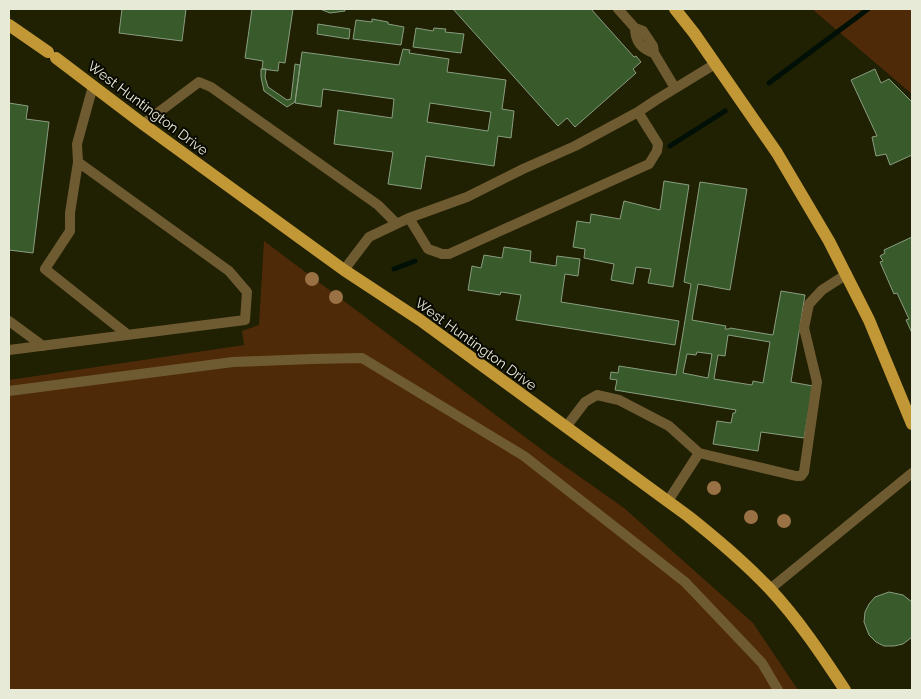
<svg xmlns="http://www.w3.org/2000/svg" width="921" height="699" viewBox="0 0 921 699" font-family="Raleway,sans-serif">
<style>
.green{fill:#4f2a09}
.lines{fill:none;stroke-linecap:round;stroke-linejoin:round}
.stream{stroke:#001007;stroke-width:5}
.building{fill:#395a2a;stroke:#899d81;fill-rule:evenodd}
.service{stroke:#6f5b31;stroke-width:10}
.primary{stroke:#c29736;stroke-width:12}
.tree{fill:#9a7144}
.labels{text-anchor:middle;stroke-width:4;stroke-linejoin:round;paint-order:stroke}
.street-label{font-size:14px;fill:#e8ead8;stroke:#090901}
</style>
<rect width="100%" height="100%" fill="#202003"/>
<path class="green" d="M812,9H912V94Z
M264,241L553,458L624,508L753,623L798,690H9V380L244,345L242,331L259,325Z"/>
<g class="lines">
<path class="stream" d="M769,83L868,9
M670,146L725,111
M394,269L415,261"/>
</g>
<path class="building" d="M122,9H186L182,41L119,33Z
M252,9H293L285,63L279,62L278,71L262,69L263,61L245,58Z
M320,9H345V11L330,13Z
M453,9H591L634,57L636,56L641,62L633,69L636,73L575,127L567,118L558,126Z
M372,19L388,22V24L404,27L401,45L353,39L356,20L372,22Z
M318,24L350,29L349,39L317,34Z
M416,28L433,31L434,28L446,29L445,32L464,34L461,53L413,47Z
M403,49L410,50L409,53L449,59L447,72L506,80L502,109L514,111L511,138L498,136L494,166L426,156L421,189L388,184L393,152L334,144L338,110L392,118L394,99L323,89L321,107L295,103L302,52L399,65ZM430,103L491,112L488,131L427,122Z
M295,64L300,65L295,102L287,107L264,91L261,77V69H266L265,77L268,87L287,100L291,99Z
M875,69L881,83L889,79L912,102V155L890,165L886,154L876,156L872,137L877,136L851,80Z
M9,103L28,106L26,119L49,122L33,253L9,250Z
M664,181L689,185L673,287L648,283L651,269L636,267L633,284L611,280L614,264L584,258L585,249L573,247L577,221L590,223L591,214L620,219L624,201L660,210Z
M700,182L747,189L730,290L698,284L692,320L726,326L725,329H729L730,328L773,335L781,291L805,295L791,382L813,386L804,438L761,432L758,451L713,444L717,421L731,423L733,413H735L736,410L615,390L617,380L610,379L611,372L618,373L619,366L676,375L691,284L684,282ZM728,335L770,342L763,383L753,381L752,385L714,379L718,355L725,356ZM697,352L712,354L708,378L683,373L687,354L696,355Z
M912,237V333L906,320L909,319L897,293L894,294L880,262L883,261L880,256L885,253L884,250Z
M504,247L531,251L530,262L556,266L557,256L580,259L578,276L565,274L561,302L679,321L675,345L516,320L521,295L501,292L500,295L468,290L472,266L481,268L484,255L502,258Z
M889,592L903,595L912,602V637L903,644L894,646H884L876,642L869,635L864,622L865,612L869,604L875,597Z"/>
<g class="lines">
<path class="service" d="M618,9L635,28L643,31L653,46L654,53L675,88
M635,28C635,42 641,49 654,53
M93,86L77,144L78,162L70,213V231L45,269L128,335
M143,124L199,82L211,87L378,205L396,223
M409,218L428,249L442,254H449L649,164L657,151L658,144L638,112
M344,270L369,237L409,218L467,197L523,169L575,146L638,112L656,100L715,64
M9,321L43,346
M9,350L245,320L247,292L229,271L78,162
M9,391L233,362L312,359L362,358L524,456L685,582L762,663L778,690
M566,427L585,402L597,395L619,400L669,426L699,453L796,476H801L804,472L817,382L804,328L809,304L822,290L847,274
M668,501L699,453
M770,589L912,473"/>
<path class="primary" d="M675,9L694,33L777,153L829,241L869,320L912,424
M9,25L48,52
M56,58L143,124L344,270L420,320L688,516C717,539 744,562 769,588C798,619 822,655 845,690"/>
</g>
<g class="tree">
<circle cx="312" cy="279" r="7"/>
<circle cx="336" cy="297" r="7"/>
<circle cx="714" cy="488" r="7"/>
<circle cx="751" cy="517" r="7"/>
<circle cx="784" cy="521" r="7"/>
</g>
<g class="labels">
<g class="street-label">
<text transform="translate(148 108) rotate(37)" y="5">West Huntington Drive</text>
<text transform="translate(476 344) rotate(36)" y="5">West Huntington Drive</text>
</g>
</g>
<rect width="921" height="699" fill="none" stroke="#e8ead8" stroke-width="20"/>
</svg>
